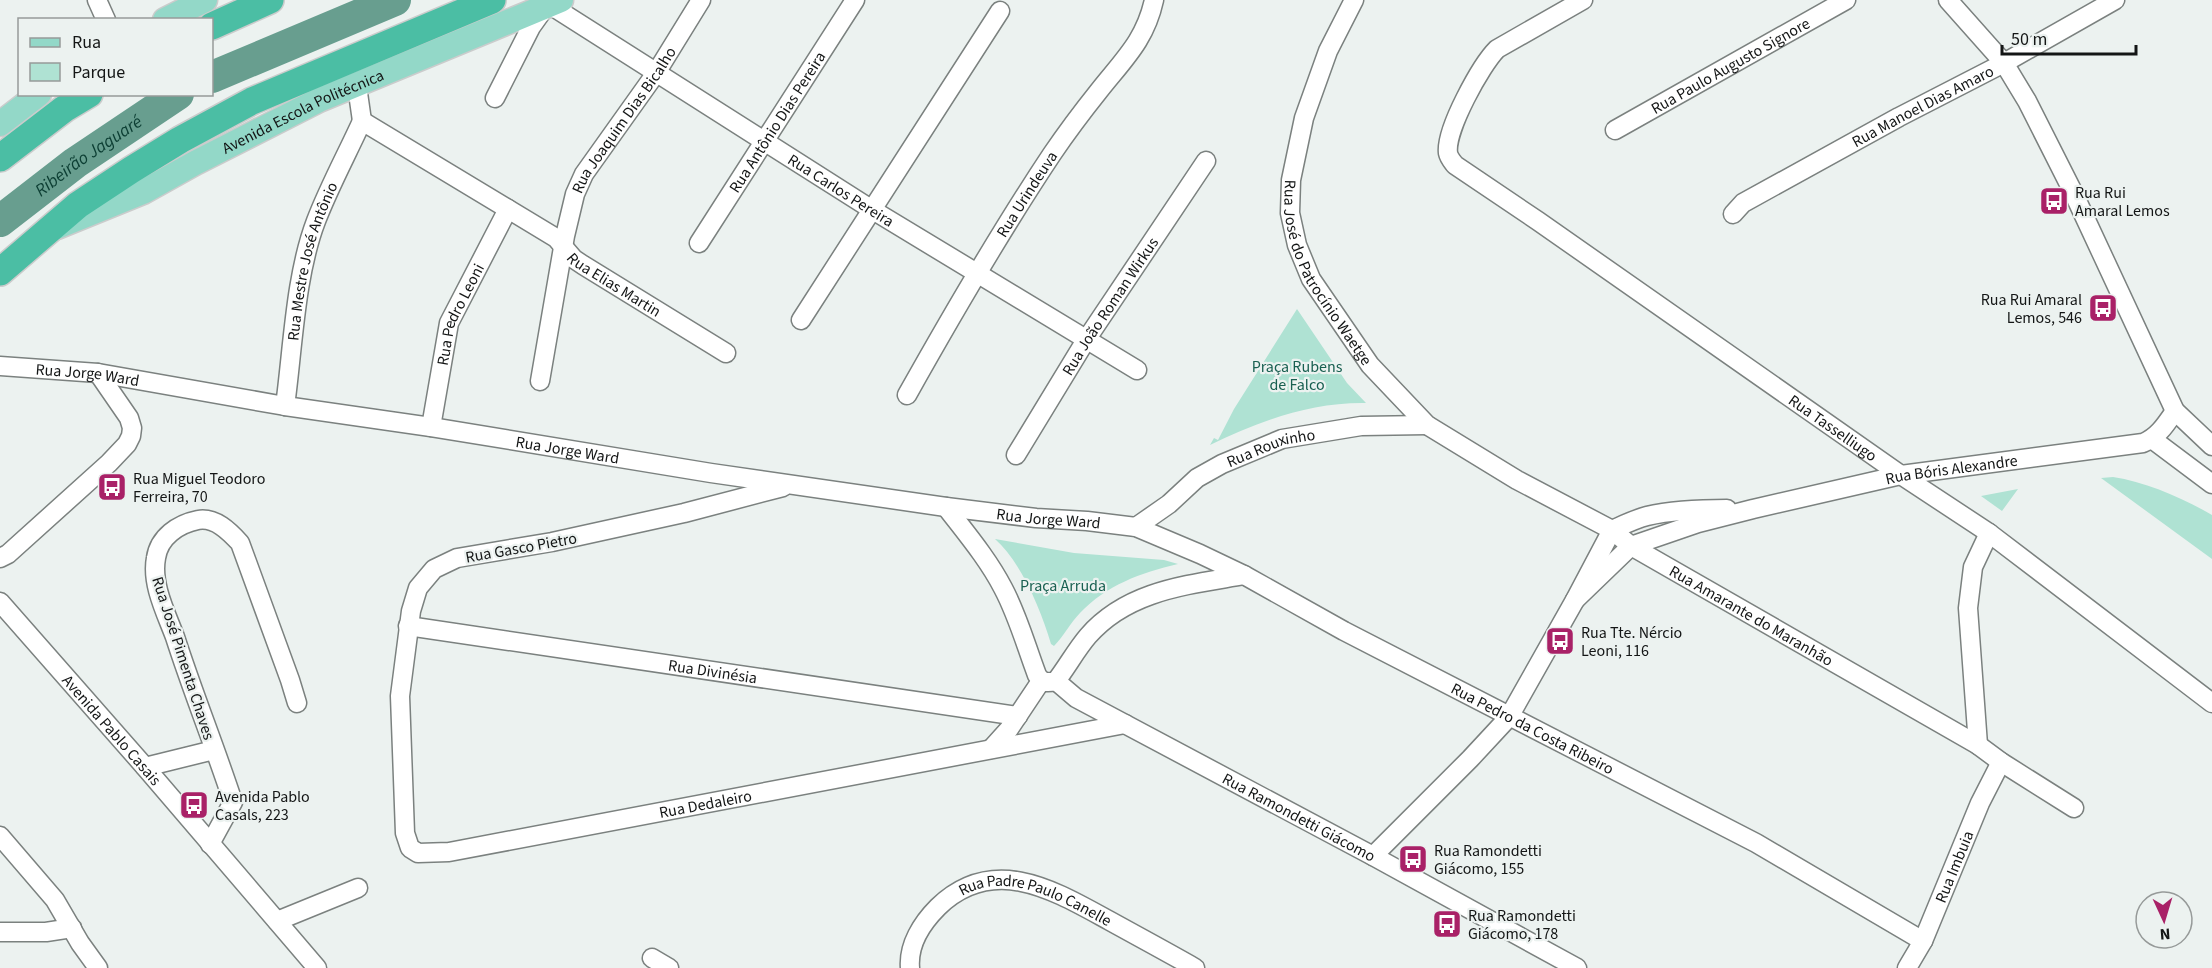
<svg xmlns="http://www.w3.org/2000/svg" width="2212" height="968" viewBox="0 0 2212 968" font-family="'Source Sans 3',sans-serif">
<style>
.green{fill:#afe2d3}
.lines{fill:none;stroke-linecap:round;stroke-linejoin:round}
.river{stroke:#689e8f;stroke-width:32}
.minor-casing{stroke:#7b817f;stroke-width:21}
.major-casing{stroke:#cbcccc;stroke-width:27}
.highway-casing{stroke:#cbcccc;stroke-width:30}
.minor{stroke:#fff;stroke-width:18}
.major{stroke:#93d8c8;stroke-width:24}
.highway{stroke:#4bbea4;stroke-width:27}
.labels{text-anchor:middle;stroke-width:4.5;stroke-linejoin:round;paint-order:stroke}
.street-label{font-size:16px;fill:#141616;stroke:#ecf2f0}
.poi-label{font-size:16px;fill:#141616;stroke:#ecf2f0;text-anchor:start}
.park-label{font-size:16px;fill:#196051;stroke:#ecf2f0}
.water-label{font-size:18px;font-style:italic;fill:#0c3e33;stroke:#ecf2f0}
</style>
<rect width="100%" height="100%" fill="#ecf2f0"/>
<path class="green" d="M1297,309L1347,383L1366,403C1311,402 1259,421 1210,445L1214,438L1218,440L1234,409Z
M2113,477C2146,482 2183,498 2212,515V559L2101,478Z
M2018,489L2002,511L1981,496Z
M995,539L1074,553L1164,560L1178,564C1140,573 1107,585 1080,613C1070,623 1064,636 1054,646L1051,644C1041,610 1021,562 995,539Z"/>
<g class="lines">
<g class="river">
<path d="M212,77L395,0"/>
<path id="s1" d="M0,221L75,163L178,94"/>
</g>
<g class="minor-casing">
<g id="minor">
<path d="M97,0L106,20"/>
<path id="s2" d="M1354,0L1328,51L1304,118L1291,180L1290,213L1297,245L1311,279L1370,365L1427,425L1517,480L1612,530L1631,546L1978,745L2001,762L2074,808"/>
<path id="s3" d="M1583,0L1497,49C1481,65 1445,130 1448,153C1449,158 1452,161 1455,165L1538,221L1901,475L1989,533L2212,703"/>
<path d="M1948,0L2004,63L2027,101L2073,192L2175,411L2212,446"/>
<path id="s4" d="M550,5L871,209L1137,370"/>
<path d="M357,86L362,121"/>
<path d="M495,98L531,27L546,6"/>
<path id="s5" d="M1615,130L1846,0"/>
<path id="s6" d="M1733,214L1743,203L1899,117L2004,63L2115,0"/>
<path id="s7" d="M699,243L855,0"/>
<path d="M801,320L1000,11"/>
<path id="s8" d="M0,366L98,373L285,406L431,427L711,473L946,507L1036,518L1087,521L1136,527L1200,554L1244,575L1344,631L1756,843L1923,941"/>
<path id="s9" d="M540,381L565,236L575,194L584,174L656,73L701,0"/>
<path id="s10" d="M907,395C953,313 1000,232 1052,154C1067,132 1082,112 1098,92C1123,60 1145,41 1154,0"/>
<path id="s11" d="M285,406C293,348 295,276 316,221C329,187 347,154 362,121L556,238L574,259L583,265L726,353"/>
<path id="s12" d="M431,427L449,323L508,209"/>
<path d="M2152,439L2212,484"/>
<path id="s13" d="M1016,455L1086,340L1206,161"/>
<path id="s14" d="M783,487L684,513L552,542L457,558L434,569L418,588L411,611L400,696L405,833L410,848L418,853L449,852L1125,724"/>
<path d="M946,507C966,533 988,559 1003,588C1018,616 1026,646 1037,675C1042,683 1047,683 1056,681C1067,667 1076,650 1088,636C1128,590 1188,585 1244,575"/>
<path id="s15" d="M1136,527L1169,504L1197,478L1222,464L1282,439L1361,426L1427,425"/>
<path d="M0,558L8,554L109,463L127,444L131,436L132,428L129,418L98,373"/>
<path id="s16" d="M1575,600L1631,546L1698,523L1753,509L1901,475L2143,443C2158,437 2166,424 2175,411"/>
<path id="s17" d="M0,602L145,767L317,968"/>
<path id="s18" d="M408,626L1018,716"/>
<path id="s19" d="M1056,681L1076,698L1373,856L1577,968"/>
<path d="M1978,745L1968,608L1973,567L1989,533"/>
<path d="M991,749L1009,729L1041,681"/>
<path d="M145,767L214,750"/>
<path d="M0,836L55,900L80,943L98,968"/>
<path d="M210,844L233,802C215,747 193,693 175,637C166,613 151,584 156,558C159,537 178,524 198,520C215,517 229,531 240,543L290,680L297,703"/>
<path d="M1373,856L1470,759L1509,717L1575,600L1612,530C1623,525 1635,519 1647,516C1673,510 1700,509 1727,509"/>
<path d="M277,921L358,888"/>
<path d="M0,932H46L72,928"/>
<path d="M652,958L669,968"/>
<path id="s20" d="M910,968C908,945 922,923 938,907C994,853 1055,891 1110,921C1139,937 1167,952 1195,968"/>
<path id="s21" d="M1907,968L1923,941L1980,803L2001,762"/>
</g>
</g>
<g class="major-casing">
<g id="major">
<path d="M165,20L205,0"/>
<path d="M0,124L39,94"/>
<path id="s22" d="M57,227L143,192L195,163L319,100L561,0"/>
</g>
</g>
<g class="highway-casing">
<path id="highway" d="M212,26L270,0
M0,158L64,109L89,94
M0,272L78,205L131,170L180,140L252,101L492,0"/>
</g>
<use href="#minor" class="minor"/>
<use href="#major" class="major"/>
<use href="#highway" class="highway"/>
</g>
<defs>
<g id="bus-square" transform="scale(1.5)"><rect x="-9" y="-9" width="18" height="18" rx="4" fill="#a92167" stroke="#ecf2f0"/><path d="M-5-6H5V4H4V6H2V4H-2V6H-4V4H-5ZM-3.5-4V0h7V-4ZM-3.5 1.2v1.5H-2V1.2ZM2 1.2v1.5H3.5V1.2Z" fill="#fff"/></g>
</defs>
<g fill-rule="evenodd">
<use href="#bus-square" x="2054" y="201"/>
<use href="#bus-square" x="2103" y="308"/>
<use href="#bus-square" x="112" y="487"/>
<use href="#bus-square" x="1560" y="641"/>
<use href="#bus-square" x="194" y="805"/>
<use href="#bus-square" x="1413" y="859"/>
<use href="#bus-square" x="1447" y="924"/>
</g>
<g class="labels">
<g class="street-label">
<text dy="6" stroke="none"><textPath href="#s5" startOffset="132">Rua Paulo Augusto Signore</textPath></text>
<text dy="6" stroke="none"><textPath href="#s6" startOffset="219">Rua Manoel Dias Amaro</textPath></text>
<text dy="6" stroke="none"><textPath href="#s22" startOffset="272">Avenida Escola Politécnica</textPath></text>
<text dy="6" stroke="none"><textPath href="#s9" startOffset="279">Rua Joaquim Dias Bicalho</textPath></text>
<text dy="6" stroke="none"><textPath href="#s7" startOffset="144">Rua Antônio Dias Pereira</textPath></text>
<text dy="6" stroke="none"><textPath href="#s4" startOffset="345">Rua Carlos Pereira</textPath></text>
<text dy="6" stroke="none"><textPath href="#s10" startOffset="234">Rua Urindeuva</textPath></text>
<text dy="6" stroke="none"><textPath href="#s11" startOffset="148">Rua Mestre José Antônio</textPath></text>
<text dy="6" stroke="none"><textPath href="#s2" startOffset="294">Rua José do Patrocínio Waetge</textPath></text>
<text dy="6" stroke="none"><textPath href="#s11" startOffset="600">Rua Elias Martin</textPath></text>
<text dy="6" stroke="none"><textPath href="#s13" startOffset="176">Rua João Roman Wirkus</textPath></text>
<text dy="6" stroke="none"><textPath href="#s12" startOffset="117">Rua Pedro Leoni</textPath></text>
<text dy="6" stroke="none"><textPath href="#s8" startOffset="88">Rua Jorge Ward</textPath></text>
<text dy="6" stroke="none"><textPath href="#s3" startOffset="690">Rua Tasselliugo</textPath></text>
<text dy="6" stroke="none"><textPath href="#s15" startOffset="159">Rua Rouxinho</textPath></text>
<text dy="6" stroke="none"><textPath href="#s8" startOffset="574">Rua Jorge Ward</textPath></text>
<text dy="6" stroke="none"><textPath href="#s16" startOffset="408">Rua Bóris Alexandre</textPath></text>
<text dy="6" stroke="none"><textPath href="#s8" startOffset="1060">Rua Jorge Ward</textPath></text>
<text transform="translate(521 547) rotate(-10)" y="6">Rua Gasco Pietro</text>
<text dy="6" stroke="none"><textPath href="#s2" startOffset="858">Rua Amarante do Maranhão</textPath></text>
<text transform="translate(184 658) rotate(72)" y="6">Rua José Pimenta Chaves</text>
<text dy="6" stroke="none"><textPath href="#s18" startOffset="308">Rua Divinésia</textPath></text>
<text dy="6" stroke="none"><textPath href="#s8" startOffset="1593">Rua Pedro da Costa Ribeiro</textPath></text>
<text dy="6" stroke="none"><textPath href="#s17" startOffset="170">Avenida Pablo Casais</textPath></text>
<text dy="6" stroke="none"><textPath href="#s14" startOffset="948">Rua Dedaleiro</textPath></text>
<text dy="6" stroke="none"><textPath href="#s19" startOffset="279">Rua Ramondetti Giácomo</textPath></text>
<text dy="6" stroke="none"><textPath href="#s21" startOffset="112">Rua Imbuia</textPath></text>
<text dy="6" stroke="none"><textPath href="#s20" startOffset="177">Rua Padre Paulo Canelle</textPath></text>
</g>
<g class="poi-label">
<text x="2075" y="198">Rua Rui<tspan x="2075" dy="18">Amaral Lemos</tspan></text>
<text x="2082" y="305" text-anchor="end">Rua Rui Amaral<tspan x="2082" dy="18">Lemos, 546</tspan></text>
<text x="133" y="484">Rua Miguel Teodoro<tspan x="133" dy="18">Ferreira, 70</tspan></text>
<text x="1581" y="638">Rua Tte. Nércio<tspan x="1581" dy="18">Leoni, 116</tspan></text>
<text x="215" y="802">Avenida Pablo<tspan x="215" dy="18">Casals, 223</tspan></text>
<text x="1434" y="856">Rua Ramondetti<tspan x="1434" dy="18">Giácomo, 155</tspan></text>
<text x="1468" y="921">Rua Ramondetti<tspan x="1468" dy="18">Giácomo, 178</tspan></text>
</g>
<g class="park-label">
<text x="1297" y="372">Praça Rubens<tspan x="1297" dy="18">de Falco</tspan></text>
<text x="1063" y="591">Praça Arruda</text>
</g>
<g class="water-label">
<text dy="6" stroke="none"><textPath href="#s1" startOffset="110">Ribeirão Jaguaré</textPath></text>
</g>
</g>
<rect x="18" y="18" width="195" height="78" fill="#ecf2f0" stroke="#969a99" stroke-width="1.5"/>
<rect x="30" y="38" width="30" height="9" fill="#93d8c8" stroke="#969a99" stroke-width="1.5"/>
<text x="72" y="48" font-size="18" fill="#141616">Rua</text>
<rect x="30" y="63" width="30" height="18" fill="#afe2d3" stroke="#969a99" stroke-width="1.5"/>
<text x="72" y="78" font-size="18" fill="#141616">Parque</text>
<g transform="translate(2164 920) rotate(176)"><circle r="28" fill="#ecf2f0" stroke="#969a99" stroke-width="1.5"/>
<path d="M0-4.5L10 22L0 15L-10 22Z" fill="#a92167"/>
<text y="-9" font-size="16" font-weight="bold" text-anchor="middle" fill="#141616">N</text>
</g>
<path d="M2002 45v9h134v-9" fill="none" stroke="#141616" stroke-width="3"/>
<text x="2011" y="45" font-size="18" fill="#141616" stroke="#ecf2f0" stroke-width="4.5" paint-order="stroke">50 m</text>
</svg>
